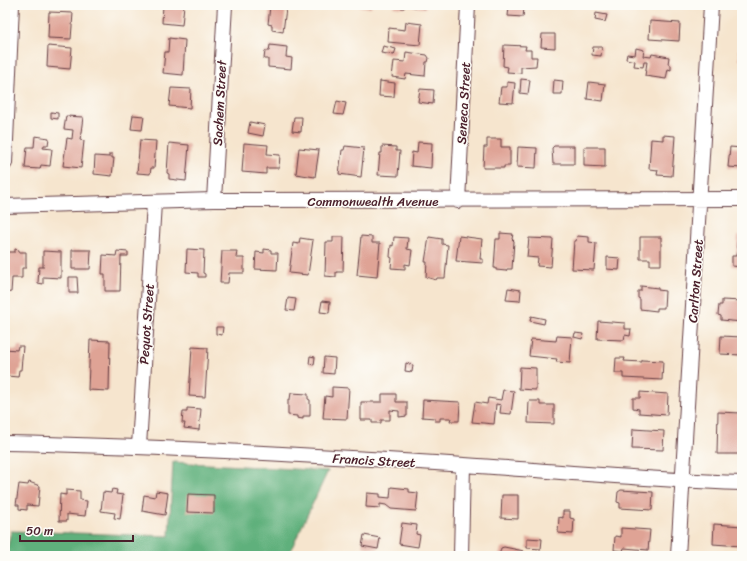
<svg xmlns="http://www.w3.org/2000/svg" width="747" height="561" viewBox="0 0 747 561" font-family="Sriracha,sans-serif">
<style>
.forest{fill:#5eb07b;stroke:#546853}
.building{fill:#dfa395}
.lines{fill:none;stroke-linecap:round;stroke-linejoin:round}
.minor-casing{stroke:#643d43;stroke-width:16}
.minor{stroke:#fff;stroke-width:14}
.labels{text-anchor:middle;stroke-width:3;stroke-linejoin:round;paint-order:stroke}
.street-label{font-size:13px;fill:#4a1f2b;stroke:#fdfcf7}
</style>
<rect width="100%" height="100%" fill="#fdfcf7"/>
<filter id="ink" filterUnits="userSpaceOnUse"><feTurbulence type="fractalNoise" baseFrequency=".025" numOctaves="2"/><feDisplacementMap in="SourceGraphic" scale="8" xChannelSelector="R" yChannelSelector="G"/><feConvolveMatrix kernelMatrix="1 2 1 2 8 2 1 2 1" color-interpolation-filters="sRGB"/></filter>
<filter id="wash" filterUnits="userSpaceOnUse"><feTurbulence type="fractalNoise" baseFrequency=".012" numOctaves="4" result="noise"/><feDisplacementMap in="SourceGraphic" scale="16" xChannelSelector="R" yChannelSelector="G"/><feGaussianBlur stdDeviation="0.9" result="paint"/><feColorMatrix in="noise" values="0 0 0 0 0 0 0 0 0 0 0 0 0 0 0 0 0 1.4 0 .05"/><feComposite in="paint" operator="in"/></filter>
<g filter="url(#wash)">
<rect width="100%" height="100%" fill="#f6e5ce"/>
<path class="forest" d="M173,462L328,471L288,556H6L11,531L169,536Z"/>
<g id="blocks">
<path class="building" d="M163,5H184L182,25L162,23Z
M279,5H292V8H286L283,32L272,30V25L268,24L270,6L278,7Z
M352,5H372L371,8Z
M395,5H426L425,8L406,6L404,8L394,7Z
M504,5H534V9L524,8L523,17L508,16L509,7H504Z
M652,5H664V8L652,7Z
M741,9H742V29H739Z
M49,12L73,13L71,39L48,38Z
M596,13L607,15L605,22L595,20Z
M650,21L680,23L679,41L649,39Z
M406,22L422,24L420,45L388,42L389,28L405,30Z
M542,34H555V48L541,47Z
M169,38L185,40L183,75L163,73L165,52H168Z
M740,42L742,43V60H739Z
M270,45L287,47L286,57L292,58L291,69L268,67V59H264L265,51H269Z
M504,45L526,46L525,50H531V57H537L536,66L521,67V73L507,72L508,67L503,66Z
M48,46L72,48L70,69L47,67Z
M383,46L396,49L394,55L381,53Z
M593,47H602L601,56L592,55Z
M636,48L644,50L643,56L651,57L652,54L669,57L668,64L671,65V70L668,69L666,79L645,76L647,62H644L643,67L634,66L635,61L626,59L627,54L635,55Z
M406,52L427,55L429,58L428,62H426L425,76L406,74L405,79L392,77L394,61L405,62Z
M521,79L530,80L528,94L520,93Z
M554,80L563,81L562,94H553Z
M380,81L395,83L394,97L379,96Z
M507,82L515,83L513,103L499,102L501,87H507Z
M589,82L605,84L603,101L587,99Z
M171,88L191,89L190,108L169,106Z
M420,89L434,90L433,104L418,102Z
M337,101L346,103L343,115L334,114Z
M51,112L58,113V119L51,118Z
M133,115L144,116L142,130L131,129Z
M66,116L83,117L80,140L84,141L81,168L63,166L67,138L72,139L73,130L64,129Z
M294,117H302L301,132L292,131Z
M250,122L265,125L263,136L248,133Z
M663,135L675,136L672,176L657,175L658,170L649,169L651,139L663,140Z
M35,136L49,138L48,145H44L43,148L52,149L50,166L41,165L40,169L25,168L27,147H34Z
M487,139H501V147H510V166H504V168H483L484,147H487Z
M140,140L156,141L154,168H151L150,174L137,173Z
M418,142L432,143L431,168L411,166L412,152L417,153Z
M169,143L189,145L186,181L169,179V174L167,173Z
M244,143L268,145L267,154L280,155L279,168H266V174L242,172Z
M345,146L364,148L361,177L339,174L342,150H344Z
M382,146L396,147V151H400L398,176L378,175L380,153H382Z
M554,146H574V164H553L552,148Z
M518,147L537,148L536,168L517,167Z
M584,147H605V167L584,166Z
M730,147L742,148V168L728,167Z
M299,148L319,150L315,177L296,174Z
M109,154H112V158H114L112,176L94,174L95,156L109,157Z
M500,233L513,234L512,239L514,241L512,269H507L506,271L496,270V268H494L496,239H500Z
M738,235L742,236V267L732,266V256H736Z
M361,236L372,237V243H380L377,277L357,275Z
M459,236L482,239L480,259H483V263L456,261Z
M577,236L589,237V242L596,243L594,270L572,269L574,241H576Z
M333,237H344L343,272H336V277L325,276L326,242H333Z
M394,237L408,238L407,249L412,250L410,265L405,264V269L391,268L392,258L390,257L391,245L393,246Z
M429,237L442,239V244L448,245L445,278H437L436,280L426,277L427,262H425Z
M640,237H661V265H650V259H640Z
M300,238L313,240L308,275L289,273L293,243L299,244Z
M529,238L553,239L551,267L537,266L538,258L527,257Z
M15,249L19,250V252H26V268H22V278H12L11,292L5,293L6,252H15Z
M187,249L204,250L203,273L205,274V277H198V273L186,272Z
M264,249L271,250V253H278L277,270L255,269L256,252L264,253Z
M72,250H91L90,269H72Z
M43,251L61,252V278L43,277V284L38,283L39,267H43Z
M117,251L128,252V256H121L120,291H105V274H102L103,255L116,256Z
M222,251H237L236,258H244V273H229L228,283H220Z
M607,257L620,258L619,270L607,269Z
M69,277H77L78,293H69Z
M641,286L658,288V290L665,291L664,308H657V311L640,309V299L638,298V291H641Z
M508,288L521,290L520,301L506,300Z
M288,298L296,299L294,311L286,310Z
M722,300L742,301V322L721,320V316L718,315L719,305H722Z
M322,301L330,302L329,313L320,312Z
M531,316L545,319L544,324L530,321Z
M598,321L625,323V329H631L630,336L625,335L624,340L597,339Z
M216,327H223L222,335L216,334Z
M575,333L583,334L582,339L574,337Z
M557,336L572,337L570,363L556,362L557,359L529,356L531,339L556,341Z
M721,336L742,337V355L720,354Z
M90,340L110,341L109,391L88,390Z
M18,346H23L21,370H19L18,377L7,376L5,349L17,350Z
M192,347L208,348L205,397L189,396Z
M310,356L315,357L314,365L309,364Z
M324,357L335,358L334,374L323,373Z
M616,358H625L624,361L642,362V360L663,361L662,380L623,378V373H615Z
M406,363L413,365L412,372L405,371Z
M520,367L536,368V390L519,389Z
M332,387L349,388L347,419L323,418L325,396L332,397Z
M503,390L514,391L511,414L500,413L501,405L496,404L494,424L472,422L475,402L487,404L488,398L501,400Z
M640,392L668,394L667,415L639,413V409L633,408V398H640Z
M291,393L308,394V399L310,400V416H303V419L297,418V416L288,415V399H290Z
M382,394H396V402H407V416L399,417V411L390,410V420H381V423H372V420H361V402H382Z
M423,400L460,402L459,421H450L451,418H440V421H435V418L422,417Z
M529,401H540V405H554V424L528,423Z
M187,408L201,409L199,430L184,428L185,423H182L183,412H187Z
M718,412L741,413L740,454H717Z
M633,429L664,431L663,450L632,449Z
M29,482L40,486L38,506L27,505V510L19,509V505H16L19,484L28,485Z
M391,487L409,489V492L418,493L416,511L391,509L386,505L380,504V508L366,507L367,493L380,494V497L390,498Z
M112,489L117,490L116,494L123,495L120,519L114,518L115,513L101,511L103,492L111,493Z
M66,490L80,491V500L87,501L85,516L67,514V521H59L60,494L66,495Z
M621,490L653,492L652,510L620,508V503L617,502L618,492Z
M156,491L168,493L165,515L142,511L144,495L155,497Z
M188,494L214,495V513L187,512Z
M502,495H518V519L501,518Z
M563,511H570V518L574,519L573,534L558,533L559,517L563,518Z
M402,523L417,525L416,534L420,535L418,547L399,544Z
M714,524L742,526L741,546L713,544Z
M621,528L650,530L648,550L624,548L623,551L614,550L615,536L621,537Z
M364,535L380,538L378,549L362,546Z
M527,538L542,539L541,549L527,548Z
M504,547L524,551L523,556H499L501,548Z"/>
</g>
</g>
<g filter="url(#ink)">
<use href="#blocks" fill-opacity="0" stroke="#643d43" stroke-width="1"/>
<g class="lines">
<g class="minor-casing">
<path id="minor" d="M5,163L12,5
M214,200L225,5
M458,201L468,5
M5,206L214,200L742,199
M5,443C158,446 311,455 464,465C557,471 649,480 742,483
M139,446L154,203
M461,556L463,465
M678,556L711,5"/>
</g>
<use href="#minor" class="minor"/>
</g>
</g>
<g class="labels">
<g class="street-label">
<text transform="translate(219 103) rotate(-87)" y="5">Sachem Street</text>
<text transform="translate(463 103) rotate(-87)" y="5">Seneca Street</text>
<text x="373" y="206">Commonwealth Avenue</text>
<text transform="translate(695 281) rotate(-86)" y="5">Carlton Street</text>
<text transform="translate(146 324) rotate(-86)" y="5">Pequot Street</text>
<text transform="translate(374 460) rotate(3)" y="5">Francis Street</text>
</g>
</g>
<rect width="747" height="561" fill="none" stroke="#fdfcf7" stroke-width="20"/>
<path d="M20 535v6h113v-6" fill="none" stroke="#4a1f2b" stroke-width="2"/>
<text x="26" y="535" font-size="12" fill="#4a1f2b" stroke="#fdfcf7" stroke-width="3" paint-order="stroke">50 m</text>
</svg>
